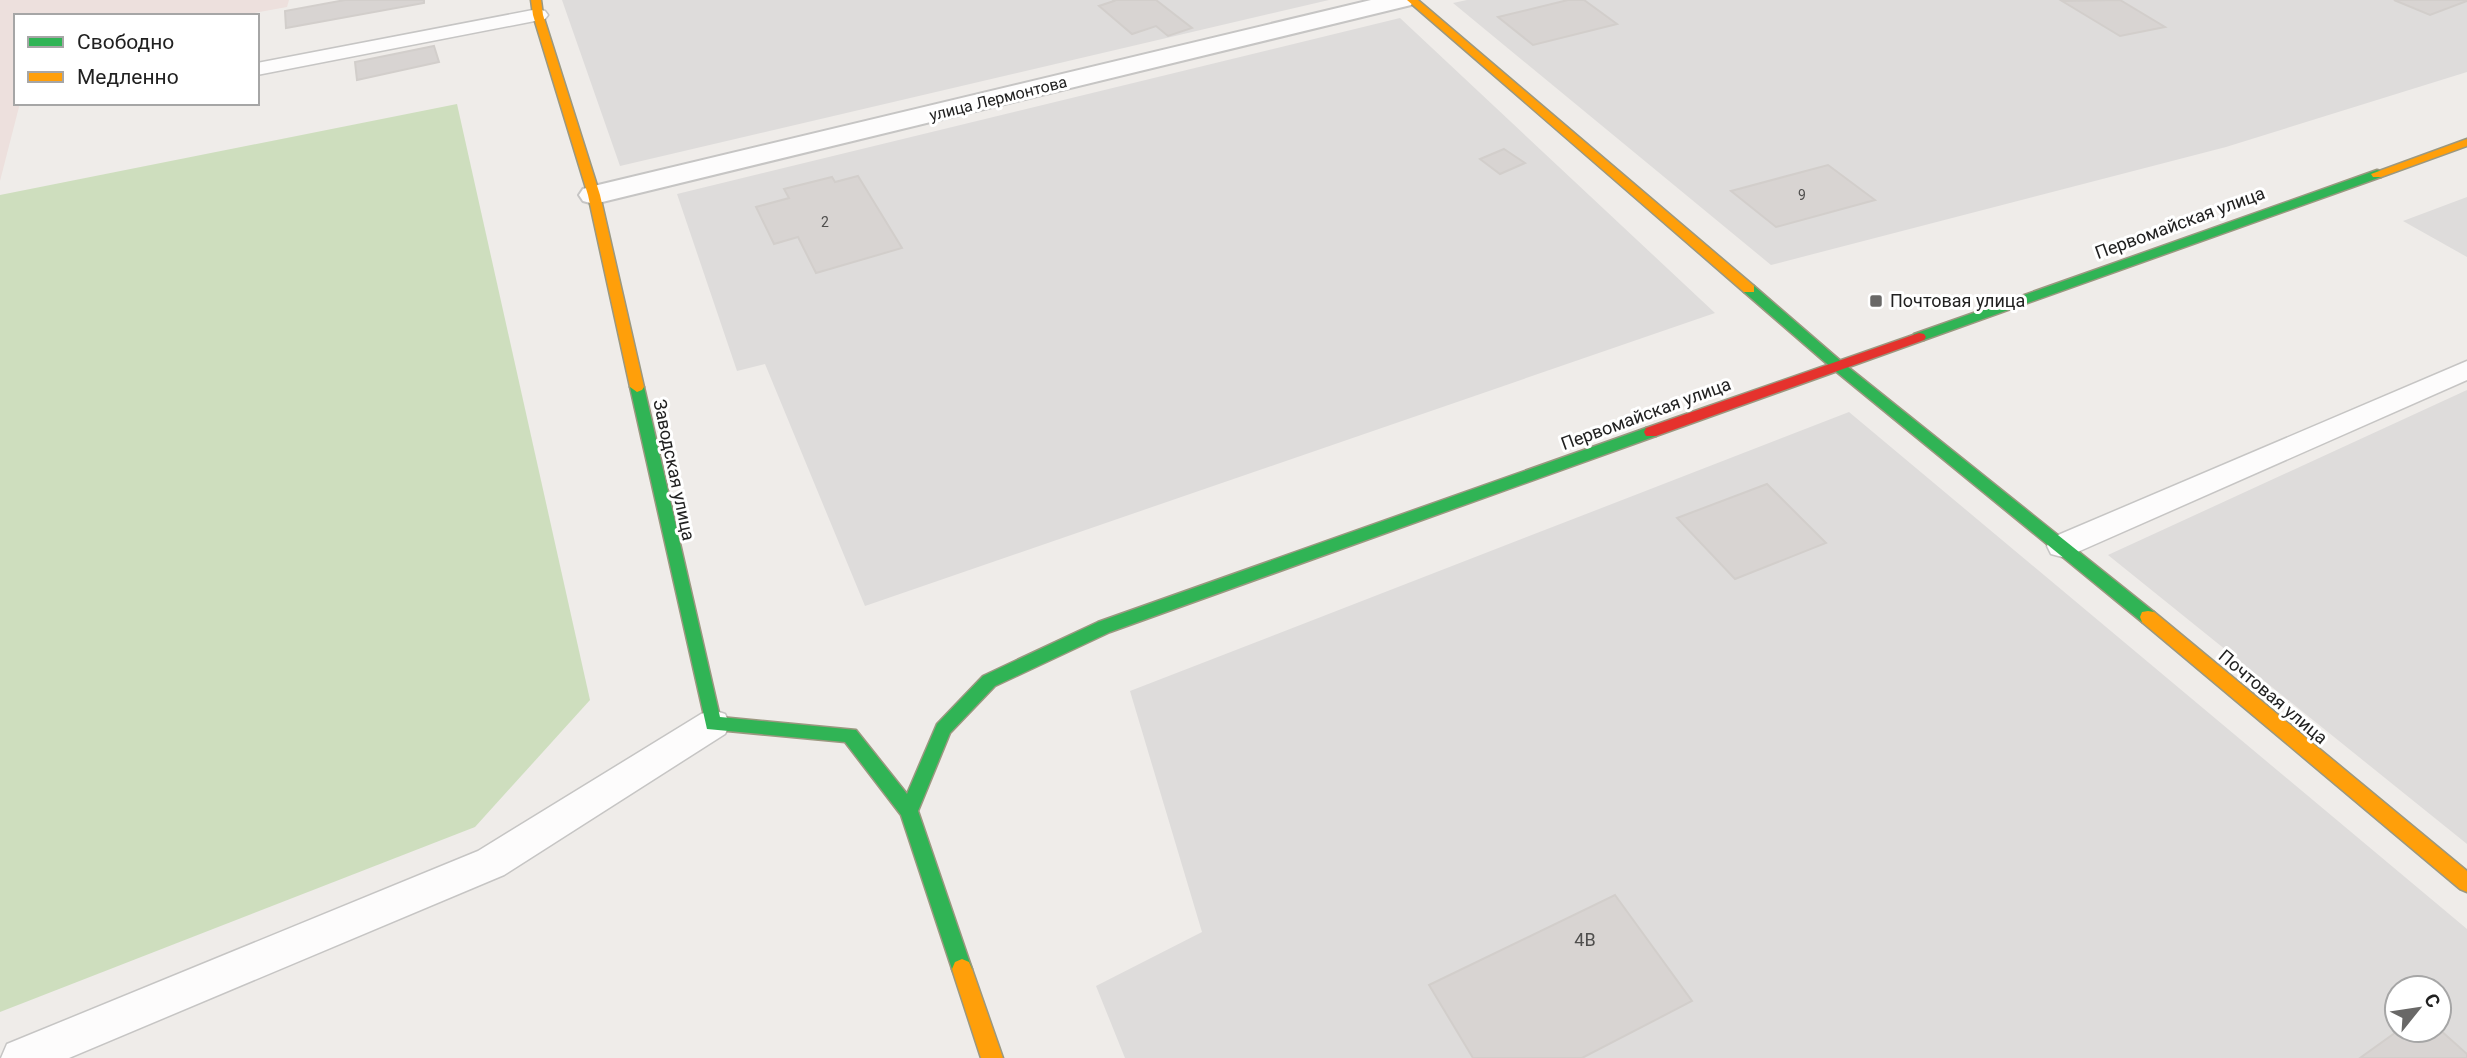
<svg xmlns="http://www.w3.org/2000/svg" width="2467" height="1058" viewBox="0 0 2467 1058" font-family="Roboto,sans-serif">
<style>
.residential{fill:#dedcdb;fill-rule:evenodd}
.military{fill:#ede0dd}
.forest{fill:#cedebe}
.building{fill:#d8d4d2;stroke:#d2cecb;stroke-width:2}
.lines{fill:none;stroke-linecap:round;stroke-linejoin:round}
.lane-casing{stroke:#c6c5c4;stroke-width:3}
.street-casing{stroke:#c6c5c4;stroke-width:4}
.fast-casing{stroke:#9b9880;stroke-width:3}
.slow-casing{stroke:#9b9880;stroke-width:3}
.jam-casing{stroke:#9b9880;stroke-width:3}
.lane{fill:#fdfcfc;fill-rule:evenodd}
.street{fill:#fdfcfc;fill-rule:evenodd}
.fast{fill:#30b455;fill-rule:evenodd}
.slow{fill:#ff9f0a;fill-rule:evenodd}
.jam{fill:#e5322d;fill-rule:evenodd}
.poi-dot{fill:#696867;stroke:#fff;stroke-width:2.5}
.labels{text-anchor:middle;stroke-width:6;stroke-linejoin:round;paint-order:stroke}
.number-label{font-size:14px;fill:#4f4e4d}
.far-street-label{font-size:16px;fill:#212121;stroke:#fff}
.street-label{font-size:18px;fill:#212121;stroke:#fff}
.poi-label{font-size:18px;fill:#212121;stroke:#fff;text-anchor:start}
.near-number-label{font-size:18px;fill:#4f4e4d}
</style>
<rect width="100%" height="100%" fill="#efece9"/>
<path class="residential" d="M562,0H1329L620,166Z
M1467,0H2467V72L2226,147L1771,265L1453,3Z
M1400,18L1715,313L865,606L765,364L737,371L677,194Z
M2467,197V257L2403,221Z
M2467,390V844L2108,555Z
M1849,412L2467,929V1058H1125L1096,986L1202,932L1130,691ZM2397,988H2439V1030H2397Z"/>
<path class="military" d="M0,0H289L287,7L238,16H16V103H20L0,181Z"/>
<path class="forest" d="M457,104L590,700L475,827L0,1012V195Z"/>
<path class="building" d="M345,0H424V3L286,28L285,11Z
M1113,0H1156L1192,28L1168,36L1156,26L1132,34L1099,6L1114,1Z
M1568,0H1584L1617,24L1533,45L1498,17Z
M2120,0L2165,27L2120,36L2062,1Z
M2394,0H2467V1L2430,15Z
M434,46L439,62L357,80L355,62Z
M1504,149L1525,163L1500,174L1480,159Z
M1828,165L1875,200L1776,227L1731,191Z
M858,176L902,248L816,273L798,237L774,244L756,207L789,198L784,189L832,177L835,182Z
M1767,484L1826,543L1735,579L1677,518Z
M1615,895L1692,1001L1582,1058H1473L1429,985Z
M2439,1029L2467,1054V1058H2360L2399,1030Z"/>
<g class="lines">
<g class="lane-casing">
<path id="lane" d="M538,9L545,11L548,15L545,19L257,75V63Z
M2467,361V380L2073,554L2062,557L2051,554L2047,546L2051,538Z
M713,710L725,714L730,724L725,734L504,875L69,1058H1L7,1044L478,851L701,714Z"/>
</g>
<g class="street-casing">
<path id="street" d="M1371,0H1414L1411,5L594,204L583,201L579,195L583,189L594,186Z"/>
</g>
<g class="fast-casing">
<path id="fast" d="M2377,170L2381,171V177L1924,340H1914L1912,337L1914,334Z
M1749,285L1754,286L1843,363L2154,612L2156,617L2154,622H2142L1833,369L1744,292V286Z
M637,382L644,387L720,717L856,730L907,794L937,724L983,676L1098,622L1646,428H1656L1658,432L1656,436L1110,632L995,686L950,733L918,811L972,969L969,976L962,979L955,976L952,969L901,815L845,742L707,729L630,387Z"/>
</g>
<g class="slow-casing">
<path id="slow" d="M531,0H541L543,15L600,195L644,387L642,390L637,392L630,387L588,195L533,15Z
M1407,0H1418L1754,286V292H1744Z
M2467,139V146L2381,177H2373L2371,174Z
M2148,611L2154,612L2467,871V892L2460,889L2142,622L2140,617L2142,612Z
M962,959L969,962L972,969L1003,1058H981L952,969L955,962Z"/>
</g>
<g class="jam-casing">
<path id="jam" d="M1919,333L1924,334L1926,337L1924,340L1656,436H1646L1644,432L1646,428Z"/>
</g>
<use href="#lane" class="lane"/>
<use href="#street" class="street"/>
<use href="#fast" class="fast"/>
<use href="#slow" class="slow"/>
<use href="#jam" class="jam"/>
</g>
<rect class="poi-dot" x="1869" y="294" width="14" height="14" rx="3.5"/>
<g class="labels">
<g class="number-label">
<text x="1802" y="200">9</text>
<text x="825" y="227">2</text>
</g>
<g class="far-street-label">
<text transform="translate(998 98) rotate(-14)" y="6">улица Лермонтова</text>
</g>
<g class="street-label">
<text transform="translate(2180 223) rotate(-20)" y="6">Первомайская улица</text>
<text transform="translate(1646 414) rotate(-20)" y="6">Первомайская улица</text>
<text transform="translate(674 470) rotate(78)" y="6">Заводская улица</text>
<text transform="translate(2273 697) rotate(40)" y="6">Почтовая улица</text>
</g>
<g class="poi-label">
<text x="1890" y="307">Почтовая улица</text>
</g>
<g class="near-number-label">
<text x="1585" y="946">4В</text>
</g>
</g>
<rect x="14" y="14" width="245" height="91" fill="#ffffff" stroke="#a6a6a6" stroke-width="2"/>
<rect x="28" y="37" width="35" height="10" fill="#30b455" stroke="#a6a6a6" stroke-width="2"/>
<text x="77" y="49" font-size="21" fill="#212121">Свободно</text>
<rect x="28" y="72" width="35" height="10" fill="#ff9f0a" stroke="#a6a6a6" stroke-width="2"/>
<text x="77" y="84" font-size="21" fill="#212121">Медленно</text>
<g transform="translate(2418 1009) rotate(60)"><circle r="33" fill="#ffffff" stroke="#a6a6a6" stroke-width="2"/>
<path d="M0-5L12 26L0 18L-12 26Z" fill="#696867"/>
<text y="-10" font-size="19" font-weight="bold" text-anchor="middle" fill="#212121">С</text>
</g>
</svg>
